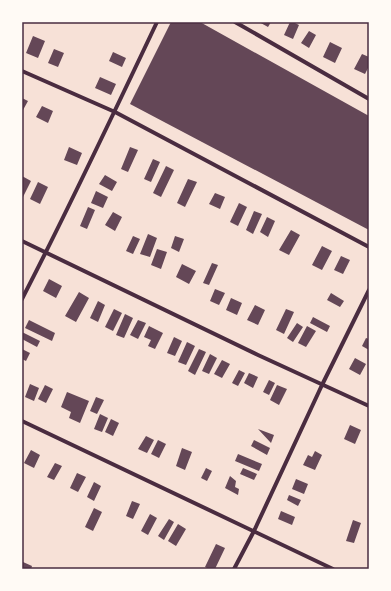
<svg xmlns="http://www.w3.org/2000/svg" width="391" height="591" viewBox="0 0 391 591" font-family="Roboto,sans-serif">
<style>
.building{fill:#644757}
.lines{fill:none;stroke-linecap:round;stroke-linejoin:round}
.minor{stroke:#4a2c40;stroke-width:4}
.neatline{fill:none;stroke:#4a2c40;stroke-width:1.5}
</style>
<rect width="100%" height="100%" fill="#f7e1d7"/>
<path class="building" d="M171,22H200L369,116V230L130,104Z
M259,22H271L268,27Z
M290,22H293L299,25L293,39L284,35Z
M309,31L316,35L309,48L301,43Z
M33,36L45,41L38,58L26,53Z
M330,42L342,48L335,63L323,57Z
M54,49L64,53L58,67L48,63Z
M113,52L126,58L122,67L109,61Z
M362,54L369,57V66L365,74L354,69Z
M100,77L116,84L111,95L95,88Z
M22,98L28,101L23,110L22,109Z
M42,106L53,111L48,123L36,117Z
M69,147L82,153L77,165L64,160Z
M130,147L138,150L128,172L121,169Z
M153,159L160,162L151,182L144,179Z
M166,166L174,170L161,197L153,193Z
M105,175L117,182L112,191L99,184Z
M22,176L31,181L23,197H22Z
M188,179L197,182L185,207L177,203Z
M38,182L48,187L40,204L30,199Z
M96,191L108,197L103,208L91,203Z
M215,193L225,197L220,209L209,204Z
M239,203L247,207L238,226L230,222Z
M88,207L95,210L87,229L80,226Z
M254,211L262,214L253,234L246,230Z
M113,212L122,217L115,231L105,225Z
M267,217L275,221L268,237L260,232Z
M291,230L300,235L289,255L279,250Z
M148,234L157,238L150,257L140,254Z
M133,236L140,239L133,254L126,251Z
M175,236L184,239L179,252L171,248Z
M322,246L332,251L322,270L312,265Z
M157,249L167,252L161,269L151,265Z
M341,256L350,260L343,274L334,270Z
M212,263L218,265L209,285L203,283Z
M182,264L196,271L189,284L176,277Z
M49,279L62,286L56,298L43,291Z
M215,289L225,293L219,305L210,301Z
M79,292L89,298L76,322L65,316Z
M331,293L344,301L340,307L327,300Z
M231,298L242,303L237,315L226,310Z
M98,301L105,305L98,322L90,318Z
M255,305L265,310L258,325L247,320Z
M114,309L122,313L113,331L105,327Z
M286,309L294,312L284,334L276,330Z
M125,314L133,318L124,338L116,335Z
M313,317L330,326L327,332L310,323Z
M29,320L55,333L52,341L25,328Z
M138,320L146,323L138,339L130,335Z
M297,323L303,327L293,342L287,338Z
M149,326L163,333L155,349L148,346L151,340L144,337Z
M307,326L316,331L306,347L298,343Z
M22,332L40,341L37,347L22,339Z
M174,337L182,341L175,356L167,353Z
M366,338L369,339V350L362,346Z
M187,342L195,346L186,365L178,362Z
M22,349L30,353L26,361L22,359Z
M199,349L206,352L195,375L188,371Z
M210,354L217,358L209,374L202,371Z
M355,358L366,364L360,375L349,369Z
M222,360L230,364L222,378L214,374Z
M239,370L245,373L238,386L232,383Z
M249,373L258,377L253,388L244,383Z
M269,380L275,383L269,395L263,392Z
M30,384L39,388L34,401L25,397Z
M45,385L53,389L46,403L38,399Z
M277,385L287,389L279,405L270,400Z
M67,392L89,401L80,423L69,418L71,412L61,407Z
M96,397L104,400L97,414L90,411Z
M100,414L108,418L102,432L94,429Z
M111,419L119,423L113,436L105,432Z
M350,425L361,430L355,444L344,439Z
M258,429L274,435L271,443Z
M146,436L154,440L147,453L138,449Z
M158,440L166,444L159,458L151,454Z
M254,440L270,448L267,455L251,446Z
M182,448L192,452L185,470L176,466Z
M31,450L40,455L34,468L24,463Z
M315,451L322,455L315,470L303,465L308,455L312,457Z
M238,454L262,464L259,471L235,461Z
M55,463L62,466L54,480L47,477Z
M206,468L212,471L207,481L201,478Z
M243,468L257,474L254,480L240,474Z
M77,473L86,477L78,492L70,488Z
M230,476L236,481L235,487L239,489L238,495L225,488Z
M296,479L308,484L304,494L292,489Z
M94,482L101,486L94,501L87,497Z
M289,495L301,500L298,506L287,500Z
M132,501L140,504L133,519L126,516Z
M94,508L102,512L93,531L85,527Z
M281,511L295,517L292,525L278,519Z
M150,514L157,518L148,535L141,531Z
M169,519L174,522L164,540L158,536Z
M353,520L361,523L354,543L346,541Z
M178,524L186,529L176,546L168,541Z
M216,544L225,548L215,569H209L205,567Z
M23,562L32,566L31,569H22Z"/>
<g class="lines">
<path class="minor" d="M235,22L369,99
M22,71L115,112L369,247
M22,241L258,355L369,406
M22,299C69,208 113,115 157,22
M22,421L333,569
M234,569L254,531L322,385L369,290"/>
</g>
<rect width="391" height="591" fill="none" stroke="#fffaf5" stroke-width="46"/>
<rect x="23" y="23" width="345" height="545" class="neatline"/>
</svg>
